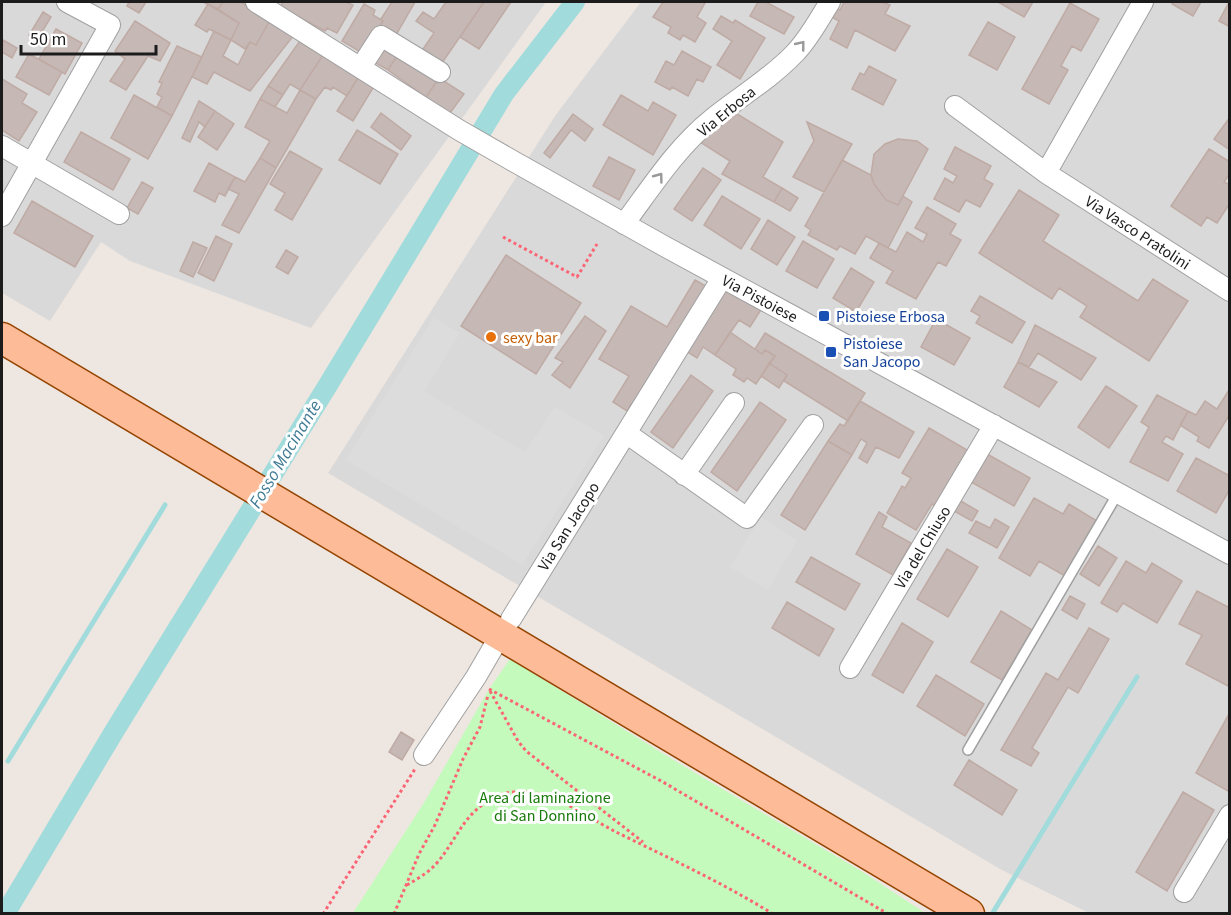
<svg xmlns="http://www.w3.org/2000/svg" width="1231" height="915" viewBox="0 0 1231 915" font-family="'Source Sans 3',sans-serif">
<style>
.residential{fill:#dad9d9}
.park{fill:#c4fabc}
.parking{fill:#dcdcdc}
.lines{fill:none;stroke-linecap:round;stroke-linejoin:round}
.stream{stroke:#a1dbdc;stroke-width:5}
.canal{stroke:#a1dbdc;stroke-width:20}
.building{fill:#c5b8b5;stroke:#bfaaa4;stroke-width:1.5}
.lane-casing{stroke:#a0a0a0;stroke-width:12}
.street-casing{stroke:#a0a0a0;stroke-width:22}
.primary-casing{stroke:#944400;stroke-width:33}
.path{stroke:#fb6575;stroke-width:3;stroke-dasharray:3 3;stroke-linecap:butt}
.lane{stroke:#fff;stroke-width:9}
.street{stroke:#fff;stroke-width:20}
.primary{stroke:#fdbb97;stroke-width:30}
.oneway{stroke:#999}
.transit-dot{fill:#1a4fb4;stroke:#fff;stroke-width:2}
.food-dot{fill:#e8710a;stroke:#fff;stroke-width:2}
.labels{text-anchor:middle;stroke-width:6;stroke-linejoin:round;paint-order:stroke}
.street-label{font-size:16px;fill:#1c1c1c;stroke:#fff}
.transit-label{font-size:16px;fill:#164399;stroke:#fff;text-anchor:start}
.food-label{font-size:16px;fill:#c56008;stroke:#fff;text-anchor:start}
.park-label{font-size:16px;fill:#187a0a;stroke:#fff}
.water-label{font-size:18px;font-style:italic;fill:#407c95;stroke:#fff}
</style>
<rect width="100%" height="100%" fill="#eee7e1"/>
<path class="residential" d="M2,2H546L311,328L130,261L101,242L50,321L2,293Z
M641,2H1229V913H1089L1000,869L328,473L555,116Z"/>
<path class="park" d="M510,659L675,761L861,871L925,913H353L425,801L489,689Z"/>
<path class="parking" d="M433,318L460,333L424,391L525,452L555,407L604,436L522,565L346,460Z
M761,517L797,540L768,590L730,567Z"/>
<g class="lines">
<path class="stream" d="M8,761L165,505
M992,914L1137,677"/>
<path class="canal" d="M5,914L115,730L328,385L504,94L575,2"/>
</g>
<path class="building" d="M129,2H146L139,13L127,6Z
M203,2H223L218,9Z
M223,2H241L270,20L256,45L250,42L245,49L231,40L239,23L218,9Z
M283,2H346L353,5L337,33L327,28L325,31L280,7Z
M392,2H415L396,35L380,26L383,21L381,19Z
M446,2H484L442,63L423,49L434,33L416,21L423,12L434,19Z
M484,2H511L479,49L460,37Z
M663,2H702L705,3L697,17L706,23L695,42L683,35L680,40L668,33L671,27L653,17Z
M758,2H766L794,17L784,34L750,16Z
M844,2H882L890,5L885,14L910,26L895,51L855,30L847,48L830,39L839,21L830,16L834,7L840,10Z
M998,2H1033L1024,17Z
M1173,2H1201L1193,16L1172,4Z
M1229,2H1230V27L1219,21Z
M1070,3L1099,19L1081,51L1072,46L1061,66L1068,70L1049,104L1022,89Z
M208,4L239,23L231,40L209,29L207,32L195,25Z
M364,4L375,10L373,15L383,21L364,54L342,41Z
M43,12L51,17L37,40L29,35Z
M721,16L733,23L735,20L765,38L740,79L717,65L732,41L713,29Z
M270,20L294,35L250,91L214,72L207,84L192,77L214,31L231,40L223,56L238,65L250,42L256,45Z
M135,21L170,43L160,61L148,56L126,90L110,81L125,59L115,51Z
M988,22L1015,37L997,70L969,55Z
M56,29L82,43L65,74L39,59Z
M302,38L325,52L300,90L290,84L283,95L268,86Z
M3,40L17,48L12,58L2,52Z
M385,45L399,53L388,70L374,62Z
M177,46L202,57L172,116L157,107L162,97L157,94L162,83L159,82Z
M682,51L711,67L703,82L697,79L688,96L672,87L670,90L655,82L666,61L674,65Z
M325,52L361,73L347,96L333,87L331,90L325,87L316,99L300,90Z
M399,53L439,78L426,97L388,70Z
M29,54L62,72L49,95L16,77Z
M869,66L896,80L883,105L852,89L860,73L864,75Z
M361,73L376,83L353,121L337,111Z
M439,78L464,94L450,113L426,97Z
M2,79L27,94L22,103L37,112L19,141L2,130Z
M268,86L283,95L275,107L260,99Z
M300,90L316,99L276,168L260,158L270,141L245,127L260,99L287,113Z
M134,95L172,116L148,159L111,138Z
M621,95L648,111L653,102L676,115L653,155L603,125Z
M199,101L215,111L205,127L199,122L190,142L182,138Z
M215,111L234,124L217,150L198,137Z
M381,113L411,136L401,150L371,127Z
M573,114L593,129L585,141L571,130L550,158L544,153Z
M737,114L783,142L763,177L782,188L774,202L722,174L730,161L700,142Z
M1230,117V150L1214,139Z
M807,122L852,144L824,192L793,177L814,141Z
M357,130L398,154L380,184L339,160Z
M81,132L130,159L113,190L64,162Z
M898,139L917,141L928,149L898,205L886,200L874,184L871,175L874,154L885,144Z
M955,147L991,166L984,179L993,184L980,207L966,200L959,212L934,199L945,178L953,183L957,176L944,169Z
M1209,149L1230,162V173L1224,182L1230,185V203L1217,223L1207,217L1201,226L1171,206Z
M290,151L322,169L292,220L275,210L285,193L270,184Z
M609,157L635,170L619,200L593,186Z
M260,158L276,168L239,233L222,225L239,194L228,189L235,177L245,182Z
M842,160L871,175L874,184L886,200L898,205L903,196L912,202L888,248L866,236L855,254L840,246L837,250L808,235L811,230L805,226Z
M209,163L235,177L225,196L219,193L215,202L194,191Z
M703,168L721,180L692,221L674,209Z
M142,182L153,188L138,214L127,208Z
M782,188L798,198L790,211L774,202Z
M1019,190L1059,215L1043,241L1138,301L1153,279L1188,301L1149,361L1080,317L1087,306L1059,288L1052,299L979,253Z
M722,196L760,219L741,249L704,225Z
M32,201L93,236L75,267L14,233Z
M927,207L956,224L950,234L961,240L946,266L938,262L916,299L886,283L893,271L870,258L879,243L896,252L907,232L923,242L927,234L915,228Z
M768,220L795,237L777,265L751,249Z
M216,236L232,244L214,281L198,273Z
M803,241L834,259L817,288L786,271Z
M193,242L207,248L193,277L180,271Z
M286,250L298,257L288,274L276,267Z
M506,255L581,303L536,374L461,326Z
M851,268L874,282L856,312L833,298Z
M695,280L711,289L638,409L631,404L627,411L613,402L629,376L599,359L631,306L667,327Z
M723,286L762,308L750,327L739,320L715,355L703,347L697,358L683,349Z
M980,296L1025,322L1012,343L976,323L980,316L971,311Z
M585,316L606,331L570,388L552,375L563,362L555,358Z
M936,319L970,338L954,365L921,347Z
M1035,325L1096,358L1081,380L1038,353L1029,367L1018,362Z
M730,332L762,354L765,350L775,356L756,384L747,378L744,382L733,375L736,369L715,355Z
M765,333L865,393L848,421L784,381L787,375L769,363L775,356L765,350L762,354L755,349Z
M1018,362L1057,382L1039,407L1004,387Z
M769,363L787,375L779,388L761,376Z
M691,375L713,391L673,448L651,432Z
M1106,386L1137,406L1109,448L1078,427Z
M1229,390L1230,414L1209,448L1197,441L1199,437L1180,425L1188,411L1196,415L1205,401L1217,409Z
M1157,395L1188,411L1173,440L1166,436L1162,442L1183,454L1168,481L1130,462L1149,427L1141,422Z
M860,401L914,432L899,458L876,447L867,463L859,458L867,443L861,439L852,455L828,441L840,424L844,426Z
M760,402L786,420L737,491L711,472Z
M929,428L974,454L942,510L932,504L916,530L887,513L902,486L905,488L911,478L902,473Z
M828,441L852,455L805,530L781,515Z
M987,454L1030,478L1014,506L971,482Z
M1196,458L1230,476V489L1216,513L1177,491Z
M1034,498L1063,514L1069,504L1097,521L1065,576L1039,561L1030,576L999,558Z
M959,500L978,511L972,521L954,511Z
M879,512L887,517L882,527L911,543L893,575L856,554Z
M995,519L1009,527L997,548L969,533L976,521L990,528Z
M1098,546L1117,558L1099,586L1080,574Z
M947,549L978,567L948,617L917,599Z
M811,557L860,584L845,610L796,582Z
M1126,561L1146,573L1152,563L1182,581L1157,623L1123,603L1117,612L1101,603Z
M1197,591L1230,608V687L1186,664L1202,635L1179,624Z
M1070,596L1085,604L1077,619L1062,610Z
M787,602L834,629L819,656L772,628Z
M1001,611L1032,630L1002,680L971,662Z
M902,623L933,642L903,693L872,675Z
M1089,628L1109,639L1078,693L1068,687L1032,748L1039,753L1031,766L1001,750L1046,673L1058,680Z
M936,675L984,704L965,736L917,706Z
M1229,714L1230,787L1228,791L1196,773Z
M401,732L414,740L402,760L389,752Z
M969,760L1017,790L1002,815L954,785Z
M1183,792L1214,810L1167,891L1136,872Z"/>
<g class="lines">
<g class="lane-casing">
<path id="lane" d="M968,750L1118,493"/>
</g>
<g class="street-casing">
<path id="street" d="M256,2L459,130L513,161L664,246L1230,554
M1143,2L1046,173L1230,291
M361,67L381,36L440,72
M955,106L1046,173
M2,146L119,214
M2,216L110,25L67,2
M624,224C651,188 676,148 712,119C739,97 769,80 794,54C809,39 819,19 830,2
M626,433L747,518L813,425
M684,475L734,403
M511,619L722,278
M850,668L994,425
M424,755L476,677L494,646
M1184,892L1230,815"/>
</g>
<g class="primary-casing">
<path id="primary" d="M2,338L969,914"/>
</g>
<path class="path" d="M503,237L577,277L597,244
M489,689L663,782L888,914
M490,691L518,741L526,751L643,842
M407,885C417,879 428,873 436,864C460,836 462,812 500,795C507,792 520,791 527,792C560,795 590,819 618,833C671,859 723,883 773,914
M323,914L415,769
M394,914L419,854L435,825L463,759L480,727L488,695"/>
<use href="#lane" class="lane"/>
<use href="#street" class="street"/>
<use href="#primary" class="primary"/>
</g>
<defs><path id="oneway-chevron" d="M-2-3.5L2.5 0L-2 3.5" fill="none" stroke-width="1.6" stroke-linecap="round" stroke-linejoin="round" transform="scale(1.5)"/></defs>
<g class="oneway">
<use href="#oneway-chevron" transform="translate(801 45) rotate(-51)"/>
<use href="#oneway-chevron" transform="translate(659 177) rotate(-53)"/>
</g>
<g class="transit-dot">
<rect x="818" y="310" width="12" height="12" rx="3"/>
<rect x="825" y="346" width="12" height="12" rx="3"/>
</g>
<circle class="food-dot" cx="491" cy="337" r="6"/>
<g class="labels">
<g class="street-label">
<text transform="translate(726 111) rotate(-39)" y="6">Via Erbosa</text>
<text transform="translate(1138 232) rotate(33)" y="6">Via Vasco Pratolini</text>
<text transform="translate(760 298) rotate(28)" y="6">Via Pistoiese</text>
<text transform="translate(568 526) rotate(-58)" y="6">Via San Jacopo</text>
<text transform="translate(922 547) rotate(-59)" y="6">Via del Chiuso</text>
</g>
<g class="transit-label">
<text x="836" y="322">Pistoiese Erbosa</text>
<text x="843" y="349">Pistoiese<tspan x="843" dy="18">San Jacopo</tspan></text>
</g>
<g class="food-label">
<text x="503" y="343">sexy bar</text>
</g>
<g class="park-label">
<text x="545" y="803">Area di laminazione<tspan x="545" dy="18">di San Donnino</tspan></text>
</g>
<g class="water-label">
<text transform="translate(285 454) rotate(-59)" y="6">Fosso Macinante</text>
</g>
</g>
<rect width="1231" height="915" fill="none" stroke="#1c1c1c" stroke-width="6"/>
<path d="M21 45v9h135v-9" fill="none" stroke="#1c1c1c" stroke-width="3"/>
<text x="30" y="45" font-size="18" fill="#1c1c1c" stroke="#ffffff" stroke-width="4.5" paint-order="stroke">50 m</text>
</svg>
